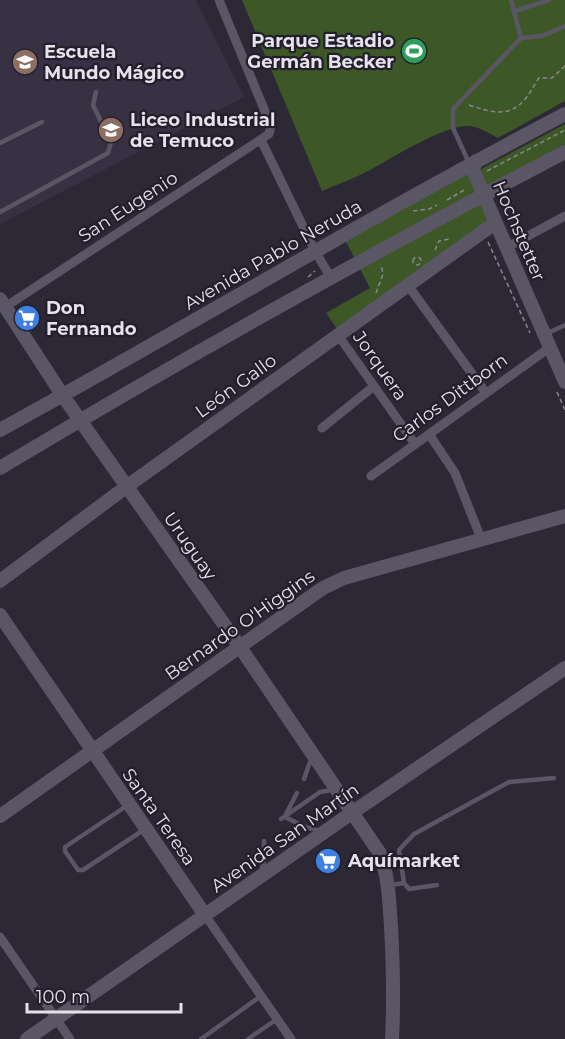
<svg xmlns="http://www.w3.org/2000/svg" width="565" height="1039" viewBox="0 0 565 1039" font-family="Montserrat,sans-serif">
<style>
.built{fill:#383144}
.green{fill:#3d5726}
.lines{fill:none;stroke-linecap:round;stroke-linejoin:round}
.path{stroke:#8a8692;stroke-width:1.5;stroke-dasharray:4.5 3;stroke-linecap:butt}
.lane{stroke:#5b5666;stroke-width:4.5}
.street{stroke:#5b5666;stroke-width:9}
.secondary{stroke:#5b5666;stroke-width:14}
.labels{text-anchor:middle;stroke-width:4.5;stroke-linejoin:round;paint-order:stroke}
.poi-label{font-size:18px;font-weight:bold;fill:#e6e2ec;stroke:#231e2c;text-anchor:start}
.street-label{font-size:18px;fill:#e6e2ec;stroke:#231e2c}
</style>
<rect width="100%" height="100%" fill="#2d2836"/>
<path class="built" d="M0,0H196L244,97L0,224Z"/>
<path class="green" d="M242,0H565V101L498,138C488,133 479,126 467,126C445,125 390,159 370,170C355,178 338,184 322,191Z
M565,124V150L490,190L477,174L483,168Z
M469,167L491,222L339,332L326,313L370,288L344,238Z"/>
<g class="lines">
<path class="path" d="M469,105C491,112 509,119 526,98C531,92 534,85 539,78H552L565,66
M487,171L565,130
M447,200L466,189
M413,211L429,209L437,205
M488,242L530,333
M435,250L439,241L450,239
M413 261a4 4 0 1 1 8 0a4 4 0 1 1-8 0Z
M308,277L315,271
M376,293L383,274L381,264
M557,392L565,410"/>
<path class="lane" d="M515,11L549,0
M521,38L542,36L565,26
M0,143L42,122
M469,163L453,128V109L521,38L511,0
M0,212L108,153L111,142L93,105L96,92
M546,334L565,325
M304,779L311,759
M128,805L65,847V851L78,870H83L145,829
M286,814L297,793
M285,817L305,827L321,831
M281,819L320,792L332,790
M261,872L264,861V841
M404,883L399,850L414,834L509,782L554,778
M391,885L404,883L409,889L437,885
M201,1039L261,996
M248,1039L277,1019"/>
<path class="street" d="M261,140L315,251L331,278
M506,248L565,216
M407,284L486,393
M5,307L269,134L271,126L219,0
M338,335L415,444
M322,428L374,386
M429,434L455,473L482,541
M371,476L549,348
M205,915L291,1039
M0,937L70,1039"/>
<path class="secondary" d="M476,161L473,170L565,382
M0,299L63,396L240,647L379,852C389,876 389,900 391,926C393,963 394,1001 392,1039
M0,430C189,326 374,214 565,114
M0,468C185,357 374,252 565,152
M0,581L126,487L495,223
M0,615L205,915
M0,816L323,588L344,578L565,516
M27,1039L353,812L565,668"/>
</g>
<defs>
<g id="stadium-disc" transform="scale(1.35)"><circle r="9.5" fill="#2e9e5b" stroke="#231e2c"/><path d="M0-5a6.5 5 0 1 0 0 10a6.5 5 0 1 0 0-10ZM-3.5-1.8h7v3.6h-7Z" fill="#fff"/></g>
<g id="school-disc" transform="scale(1.35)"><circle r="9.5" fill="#8d6e63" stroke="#231e2c"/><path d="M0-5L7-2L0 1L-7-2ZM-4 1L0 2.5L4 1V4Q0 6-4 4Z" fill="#fff"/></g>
<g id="supermarket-disc" transform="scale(1.35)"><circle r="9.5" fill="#3f7fe0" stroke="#231e2c"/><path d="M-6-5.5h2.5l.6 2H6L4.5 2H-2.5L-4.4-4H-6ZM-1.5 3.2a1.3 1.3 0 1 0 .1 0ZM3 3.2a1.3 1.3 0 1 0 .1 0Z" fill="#fff"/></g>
</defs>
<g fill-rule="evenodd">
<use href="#stadium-disc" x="414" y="51"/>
<use href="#school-disc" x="25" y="62"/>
<use href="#school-disc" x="111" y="130"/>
<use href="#supermarket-disc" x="27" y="318"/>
<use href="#supermarket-disc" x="328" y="861"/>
</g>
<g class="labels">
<g class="poi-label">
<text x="394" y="47" text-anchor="end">Parque Estadio<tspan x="394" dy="21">Germán Becker</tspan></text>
<text x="44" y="58">Escuela<tspan x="44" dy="21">Mundo Mágico</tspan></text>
<text x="130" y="126">Liceo Industrial<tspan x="130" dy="21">de Temuco</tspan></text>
<text x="46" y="314">Don<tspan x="46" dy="21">Fernando</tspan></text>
<text x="348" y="867">Aquímarket</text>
</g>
<g class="street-label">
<text transform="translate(128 207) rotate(-33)" y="6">San Eugenio</text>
<text transform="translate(519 231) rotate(67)" y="6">Hochstetter</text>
<text transform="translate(273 255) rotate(-30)" y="6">Avenida Pablo Neruda</text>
<text transform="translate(380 366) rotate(55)" y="6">Jorquera</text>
<text transform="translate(236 386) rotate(-36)" y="6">León Gallo</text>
<text transform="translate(450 398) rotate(-36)" y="6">Carlos Dittborn</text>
<text transform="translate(190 546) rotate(55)" y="6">Uruguay</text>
<text transform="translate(240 625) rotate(-35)" y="6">Bernardo O'Higgins</text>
<text transform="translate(159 817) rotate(55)" y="6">Santa Teresa</text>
<text transform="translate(285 838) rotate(-35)" y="6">Avenida San Martín</text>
</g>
</g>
<path d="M27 1003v9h154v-9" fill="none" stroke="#e6e2ec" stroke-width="3"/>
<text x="36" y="1003" font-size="18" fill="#e6e2ec" stroke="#231e2c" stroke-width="4.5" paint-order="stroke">100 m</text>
</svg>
